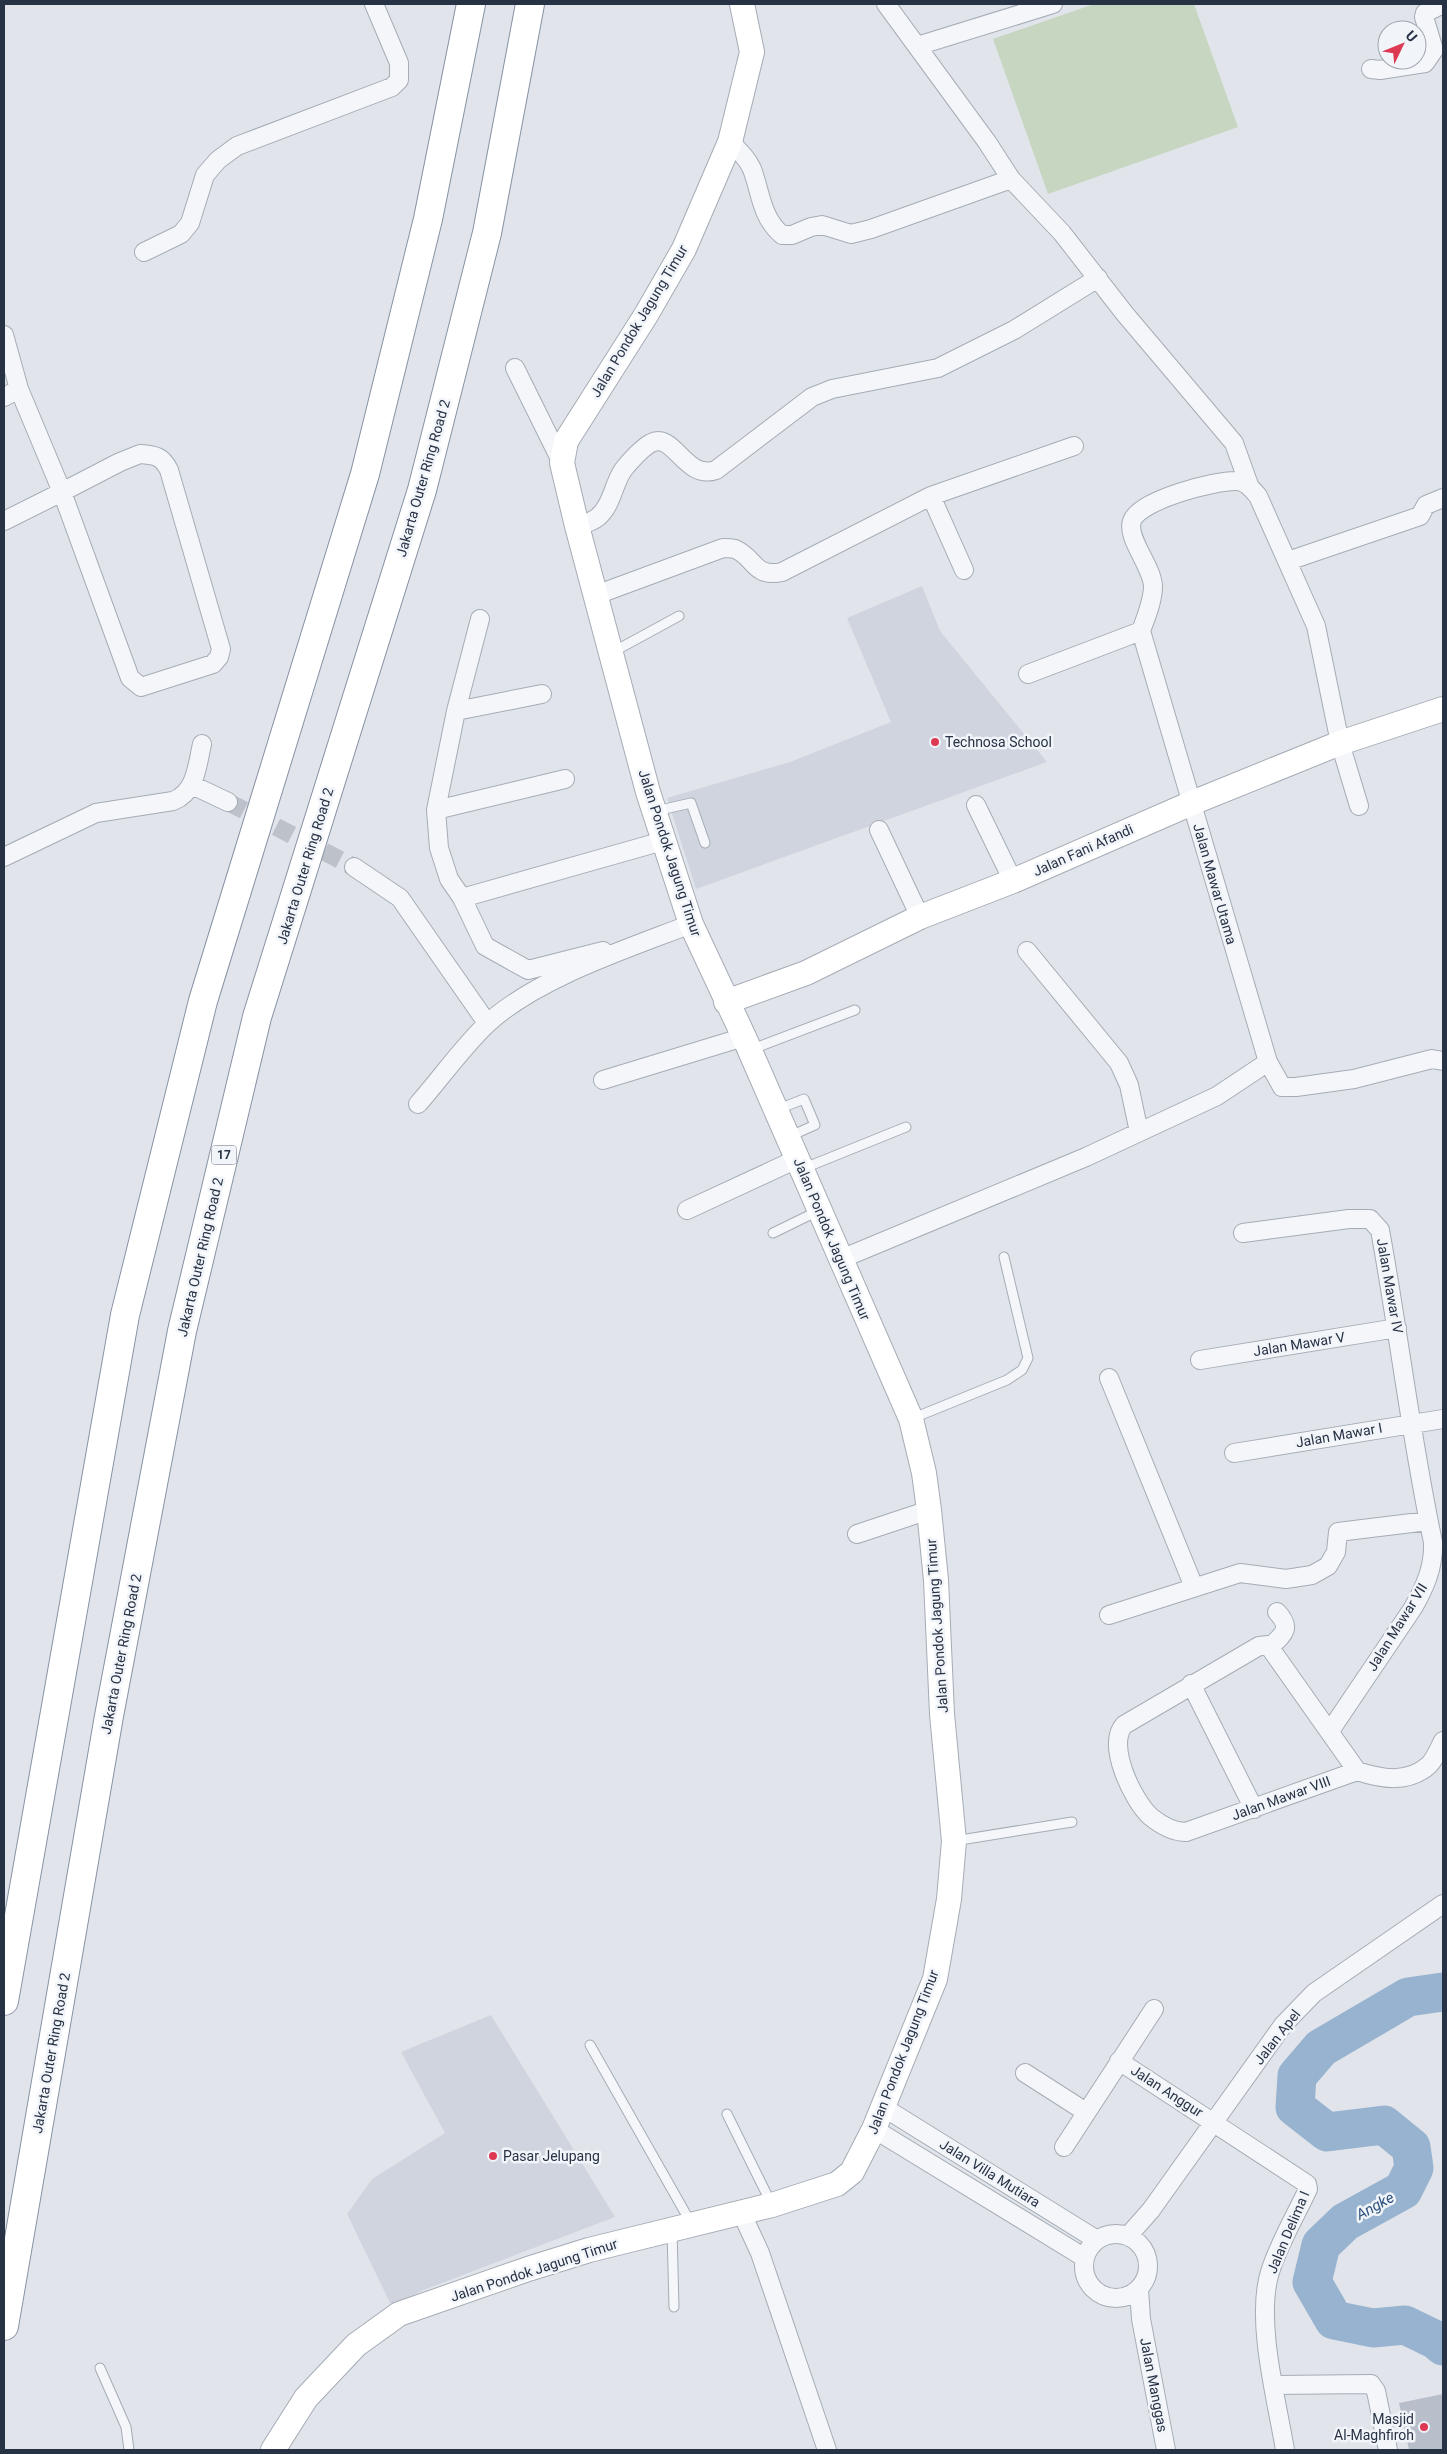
<svg xmlns="http://www.w3.org/2000/svg" width="1447" height="2454" viewBox="0 0 1447 2454" font-family="Roboto,sans-serif">
<style>
.built{fill:#cfd4de}
.green{fill:#c7d6c1}
.lines{fill:none;stroke-linecap:round;stroke-linejoin:round}
.river{stroke:#98b3cf;stroke-width:39}
.building{fill:#b8beca}
.street-tunnel{stroke:#bcc1ca;stroke-width:18;stroke-dasharray:18 9;stroke-linecap:butt}
.lane-casing{stroke:#a5acb6;stroke-width:11}
.street-casing{stroke:#a5acb6;stroke-width:20}
.secondary-casing{stroke:#a5acb6;stroke-width:26}
.highway-casing{stroke:#8792a4;stroke-width:30}
.lane{stroke:#f5f6f9;stroke-width:9}
.street{stroke:#f5f6f9;stroke-width:18}
.secondary{stroke:#fff;stroke-width:24}
.highway{stroke:#fff;stroke-width:28}
.poi-dot{fill:#dd3952;stroke:#f1f4f8;stroke-width:2}
.labels{text-anchor:middle;stroke-width:5;stroke-linejoin:round;paint-order:stroke}
.shield{fill:#f1f4f8;stroke:#646c7b;stroke-width:1}
.shield-label{font-size:12px;font-weight:bold;fill:#273245}
.street-label{font-size:14px;fill:#273245;stroke:#f1f4f8}
.poi-label{font-size:14px;fill:#273245;stroke:#f1f4f8;text-anchor:start}
.water-label{font-size:15px;font-style:italic;fill:#2d517e;stroke:#f1f4f8}
</style>
<rect width="100%" height="100%" fill="#e1e5eb"/>
<path class="built" d="M922,586L940,631L1047,762L696,889L667,798L790,762L891,722L847,618Z
M491,2015L615,2217L421,2291L392,2307L347,2214L372,2179L445,2133L401,2052Z"/>
<path class="green" d="M1094,4H1194L1238,127L1048,194L993,39Z"/>
<g class="lines">
<path class="river" d="M1443,1992L1408,1997L1321,2048L1297,2076L1295,2107L1327,2132L1384,2125L1411,2147L1414,2168L1403,2190L1345,2222L1321,2245L1312,2282L1334,2320L1373,2328L1405,2325L1436,2340L1443,2346"/>
</g>
<path class="building" d="M1443,2394V2450H1409L1399,2403Z"/>
<g class="lines">
<path class="street-tunnel" d="M228,802L354,867"/>
<g class="lane-casing">
<path id="lane" d="M611,653L679,616
M656,811L691,803L705,843
M750,1050L855,1010
M776,1110L804,1099L815,1125L788,1137
M802,1169L906,1127
M773,1233L818,1211
M911,1419L1007,1380L1022,1370L1028,1358L1004,1257
M954,1841L1072,1822
M590,2045L691,2223
M727,2114L772,2205
M672,2230L674,2307
M100,2368L126,2427L129,2450"/>
</g>
<g class="street-casing">
<path id="street" d="M886,4L987,142L1011,179L1062,233L1125,314L1234,443L1249,485
M917,46L1053,4
M1371,69L1380,70L1425,63L1434,50L1424,17L1425,13L1443,4
M730,142C739,150 747,158 752,169C761,193 761,217 782,235H792L811,227L822,225L851,234L871,229L1011,179
M144,252L181,234L190,223L205,175L218,160L237,146L392,87L399,80V63L374,4
M4,335L19,389L62,492L4,521
M515,368L562,463
M4,397L19,389
M140,454C155,455 162,456 169,470L221,649L219,657L213,664L141,687L130,678L62,492L120,462Z
M931,496L964,570
M577,526C584,524 592,522 598,517C612,505 613,485 623,470C629,462 642,448 651,443C674,431 685,481 716,470L812,397L832,389L938,368L1014,330L1098,278
M1288,561L1420,516L1426,505L1443,498
M596,595L723,548C726,548 731,548 735,549C755,557 753,578 782,572L931,496L1074,446
M480,619L456,711L436,810L439,848L449,879L462,898L485,946L528,970L603,951
M1028,674L1141,631
M456,711L542,694
M192,785L228,802
M976,805L1013,881
M1359,806L1340,743L1316,626L1258,496C1252,489 1246,481 1237,481C1216,480 1139,500 1132,521C1126,538 1152,566 1153,586C1153,601 1146,617 1141,631L1268,1062L1282,1087H1296L1354,1079L1432,1059L1443,1061
M436,810L565,779
M879,830L920,917
M4,857L96,813L173,801C196,792 197,766 202,744
M354,867L400,898L487,1023
M462,898L663,841
M1027,951L1119,1063L1129,1085L1139,1132
M603,1080L744,1037
M418,1104C440,1079 465,1044 488,1023C539,977 627,949 691,924
M687,1210L797,1159
M1243,1233L1349,1219H1370L1380,1230C1399,1334 1411,1439 1433,1542C1434,1567 1425,1587 1413,1608L1330,1731
M841,1259L1086,1157L1217,1096L1268,1062
M1200,1360L1397,1328
M1109,1378L1194,1587
M1234,1453L1443,1419
M857,1534L929,1510
M1109,1615L1240,1573L1286,1579L1312,1575L1328,1566L1336,1552L1338,1532L1428,1521
M1268,1645L1357,1771L1186,1832C1173,1832 1161,1825 1151,1817C1133,1801 1106,1745 1124,1725L1259,1646Z
M1271,1646C1284,1634 1292,1628 1277,1612
M1191,1684L1254,1809
M1357,1771C1381,1779 1408,1784 1429,1765C1435,1759 1439,1748 1443,1741
M1119,2061L1307,2184L1308,2189C1296,2215 1278,2245 1270,2272C1255,2320 1277,2401 1285,2450
M1025,2073L1086,2112
M883,2107L1097,2240
M874,2129L1085,2258
M1064,2147L1154,2009
M742,2214L760,2253L827,2450
M1084 2266a32 32 0 1 1 64 0a32 32 0 1 1-64 0Z
M1128,2236L1151,2210L1283,2025L1314,1993L1443,1904
M1139,2289L1141,2319L1166,2450
M1274,2385L1371,2384L1376,2391L1388,2450"/>
</g>
<g class="secondary-casing">
<path id="secondary" d="M726,1002L806,973L920,917L1013,881L1192,803L1340,743L1443,709
M273,2450L306,2398L356,2345L399,2314L528,2269L589,2250L772,2205L837,2184L852,2172L874,2129L935,1979L949,1899L954,1841L942,1714L936,1580L929,1510L924,1473L911,1419L744,1037L691,924L648,792L577,526L562,463L566,441L646,315L684,249L730,142L752,52L742,4"/>
</g>
<g class="highway-casing">
<path id="highway" d="M4,2001L125,1315L203,1001L365,474L428,219L471,4
M4,2326L109,1716L182,1331L257,1017L422,490L487,233L530,4"/>
</g>
<use href="#lane" class="lane"/>
<use href="#street" class="street"/>
<use href="#secondary" class="secondary"/>
<use href="#highway" class="highway"/>
</g>
<g class="poi-dot">
<circle cx="935" cy="742" r="5"/>
<circle cx="493" cy="2156" r="5"/>
<circle cx="1424" cy="2427" r="5"/>
</g>
<g class="labels">
<rect class="shield" x="211.5" y="1145.5" width="25" height="19" rx="4"/>
<g class="shield-label">
<text x="224" y="1159">17</text>
</g>
<g class="street-label">
<text transform="translate(639 321) rotate(-59)" y="5">Jalan Pondok Jagung Timur</text>
<text transform="translate(423 478) rotate(-74)" y="5">Jakarta Outer Ring Road 2</text>
<text transform="translate(1083 850) rotate(-24)" y="5">Jalan Fani Afandi</text>
<text transform="translate(670 853) rotate(72)" y="5">Jalan Pondok Jagung Timur</text>
<text transform="translate(305 866) rotate(-73)" y="5">Jakarta Outer Ring Road 2</text>
<text transform="translate(1215 884) rotate(74)" y="5">Jalan Mawar Utama</text>
<text transform="translate(832 1239) rotate(67)" y="5">Jalan Pondok Jagung Timur</text>
<text transform="translate(200 1257) rotate(-77)" y="5">Jakarta Outer Ring Road 2</text>
<text transform="translate(1390 1286) rotate(80)" y="5">Jalan Mawar IV</text>
<text transform="translate(1299 1344) rotate(-9)" y="5">Jalan Mawar V</text>
<text transform="translate(1339 1435) rotate(-10)" y="5">Jalan Mawar I</text>
<text transform="translate(937 1626) rotate(-94)" y="5">Jalan Pondok Jagung Timur</text>
<text transform="translate(1397 1627) rotate(-58)" y="5">Jalan Mawar VII</text>
<text transform="translate(121 1654) rotate(-79)" y="5">Jakarta Outer Ring Road 2</text>
<text transform="translate(1281 1798) rotate(-20)" y="5">Jalan Mawar VIII</text>
<text transform="translate(1277 2037) rotate(-52)" y="5">Jalan Apel</text>
<text transform="translate(903 2052) rotate(-69)" y="5">Jalan Pondok Jagung Timur</text>
<text transform="translate(51 2053) rotate(-80)" y="5">Jakarta Outer Ring Road 2</text>
<text transform="translate(1167 2091) rotate(33)" y="5">Jalan Anggur</text>
<text transform="translate(990 2173) rotate(32)" y="5">Jalan Villa Mutiara</text>
<text transform="translate(1288 2232) rotate(-67)" y="5">Jalan Delima I</text>
<text transform="translate(534 2270) rotate(-18)" y="5">Jalan Pondok Jagung Timur</text>
<text transform="translate(1154 2385) rotate(79)" y="5">Jalan Manggas</text>
</g>
<g class="poi-label">
<text x="945" y="747">Technosa School</text>
<text x="503" y="2161">Pasar Jelupang</text>
<text x="1414" y="2424" text-anchor="end">Masjid<tspan x="1414" dy="16">Al-Maghfiroh</tspan></text>
</g>
<g class="water-label">
<text transform="translate(1375 2206) rotate(-29)" y="5">Angke</text>
</g>
</g>
<rect width="1447" height="2454" fill="none" stroke="#273245" stroke-width="10"/>
<g transform="translate(1402 45) rotate(47)"><circle r="24" fill="#f1f4f8" stroke="#a0a6b0"/>
<path d="M0-4L9 19L0 12L-9 19Z" fill="#dd3952"/>
<text y="-8" font-size="14" font-weight="bold" text-anchor="middle" fill="#273245">U</text>
</g>
</svg>
